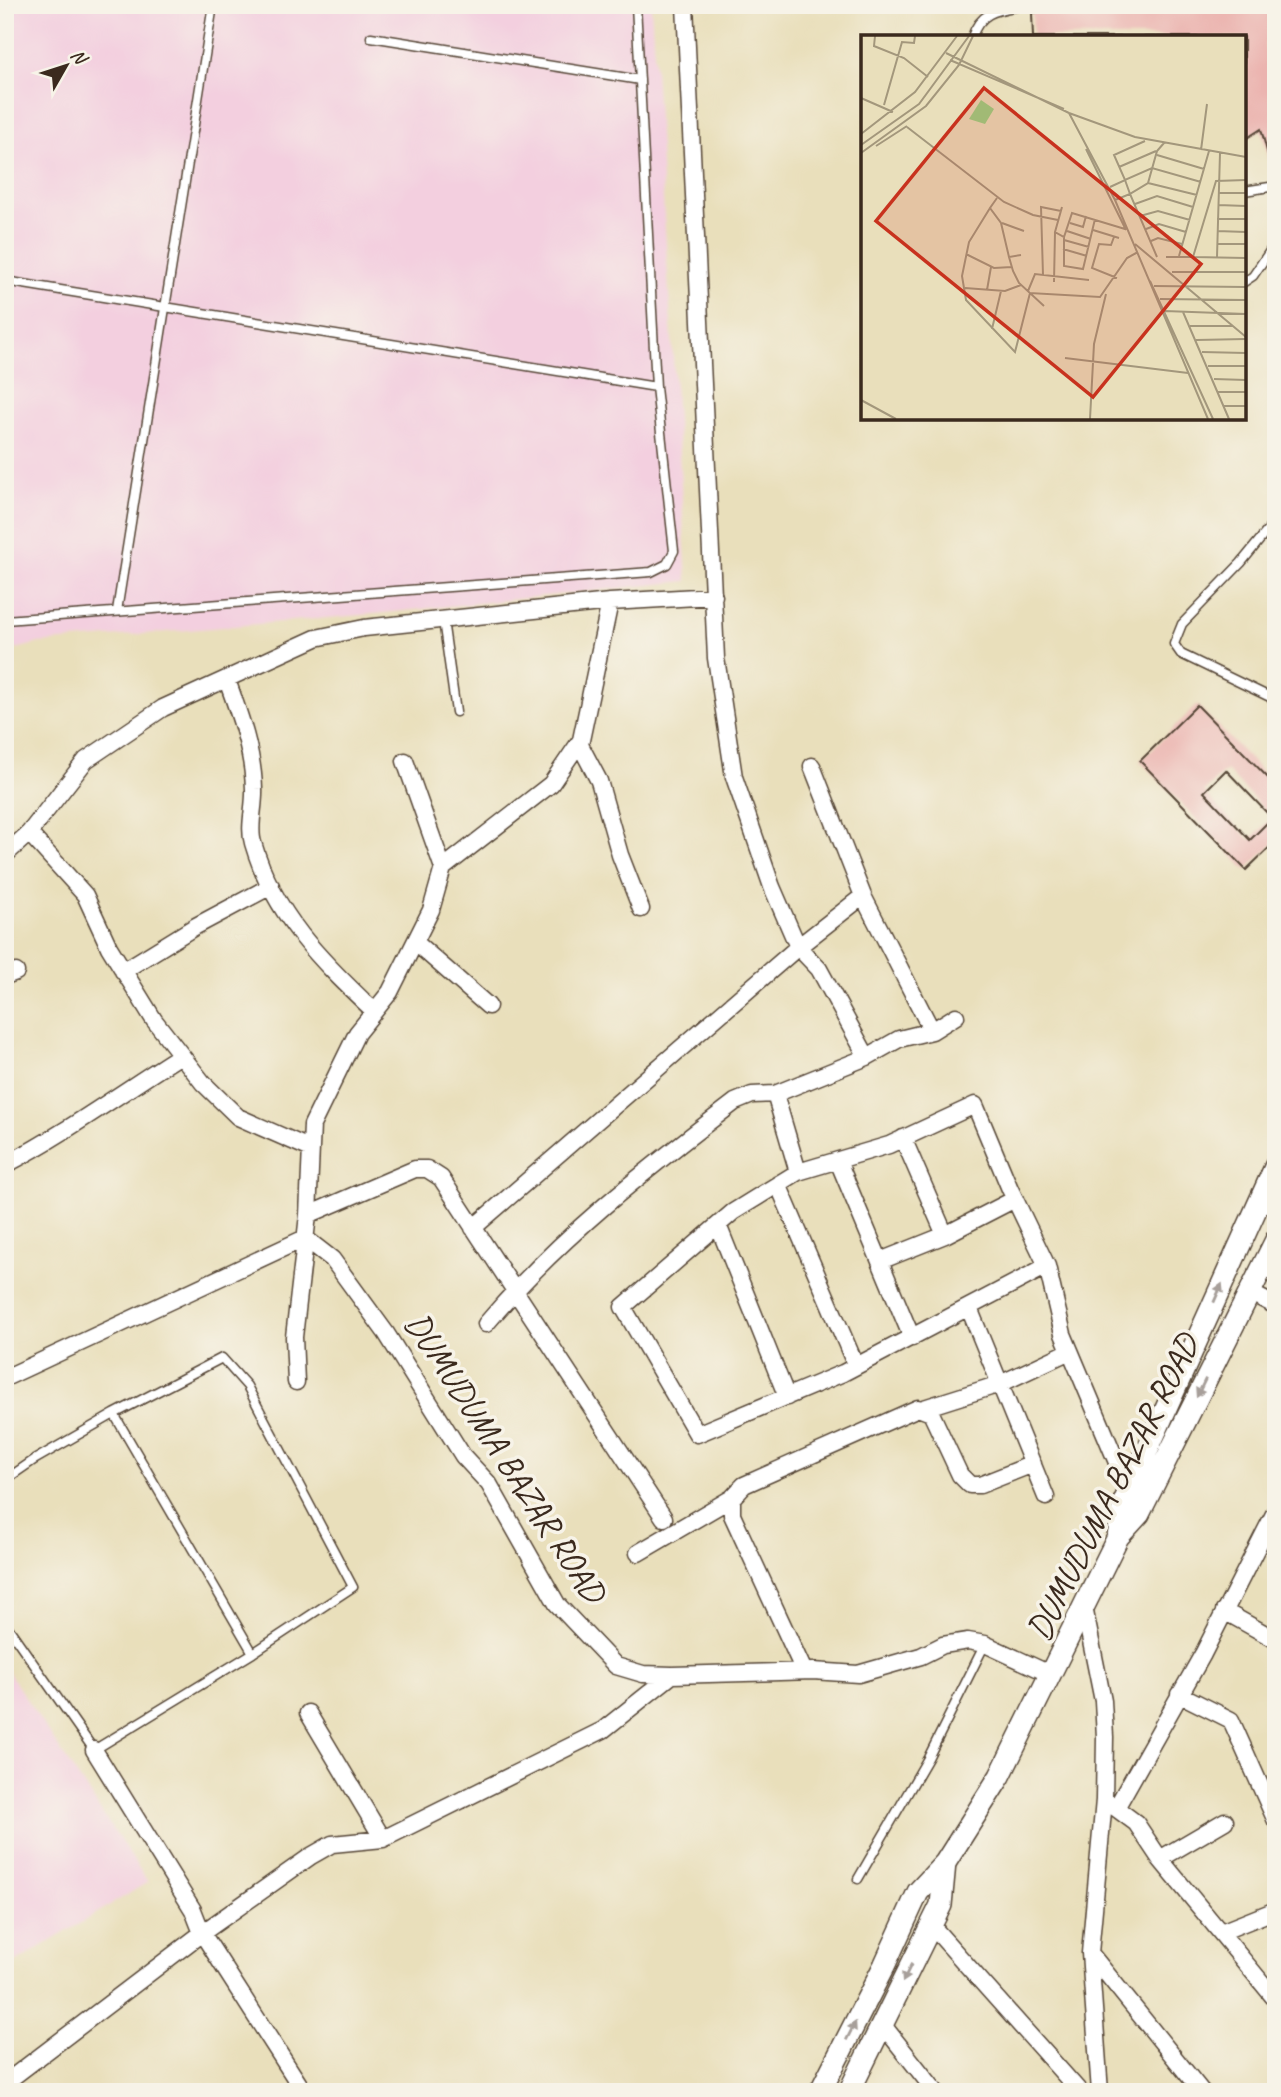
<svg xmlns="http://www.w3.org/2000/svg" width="1281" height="2097" viewBox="0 0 1281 2097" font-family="Caveat,sans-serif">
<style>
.built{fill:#f3cfdf}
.building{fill:#ebb3af;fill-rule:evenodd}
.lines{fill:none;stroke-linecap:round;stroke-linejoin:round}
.service-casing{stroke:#554536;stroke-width:11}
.minor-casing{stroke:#554536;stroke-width:19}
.tertiary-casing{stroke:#554536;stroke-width:24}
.service{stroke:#fff;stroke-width:8}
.minor{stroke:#fff;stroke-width:16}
.tertiary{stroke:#fff;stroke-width:21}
.oneway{fill:#a79f9a}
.labels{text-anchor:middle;stroke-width:7;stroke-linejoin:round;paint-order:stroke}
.street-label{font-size:35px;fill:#3b2a1e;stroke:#f7f3e8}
.inset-road{fill:none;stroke:#a3977c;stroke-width:2}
.view{fill:#c8321e;fill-opacity:0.15;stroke:#c8321e;stroke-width:3.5}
.inset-edge{fill:none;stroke:#3b2a1e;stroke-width:3.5}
</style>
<rect width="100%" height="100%" fill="#f7f3e8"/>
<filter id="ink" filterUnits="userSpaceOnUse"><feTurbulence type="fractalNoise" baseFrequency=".0143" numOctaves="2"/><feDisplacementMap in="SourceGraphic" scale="14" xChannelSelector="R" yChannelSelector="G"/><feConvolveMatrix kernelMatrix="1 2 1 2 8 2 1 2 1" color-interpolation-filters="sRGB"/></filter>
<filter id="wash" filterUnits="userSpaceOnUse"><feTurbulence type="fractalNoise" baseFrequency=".00686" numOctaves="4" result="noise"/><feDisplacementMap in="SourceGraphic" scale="28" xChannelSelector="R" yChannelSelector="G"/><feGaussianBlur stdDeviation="1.57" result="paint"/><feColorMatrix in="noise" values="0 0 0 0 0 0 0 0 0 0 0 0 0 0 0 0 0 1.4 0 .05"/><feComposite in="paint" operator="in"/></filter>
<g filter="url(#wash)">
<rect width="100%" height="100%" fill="#e9dfbb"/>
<path class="built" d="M5,5H651L687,581L384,613L39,643L5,652Z
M5,1667L148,1882L5,1969Z"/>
<g id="blocks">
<path class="building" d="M1077,5H1273L1276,24L1265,45L1276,93V165L1271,166L1261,129L1244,140V37H1033L1032,13Z
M1197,705L1276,786V841L1246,870L1140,761ZM1226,770L1272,818L1250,840L1204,792Z"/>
</g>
</g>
<g filter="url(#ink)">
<use href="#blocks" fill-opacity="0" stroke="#554536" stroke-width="2"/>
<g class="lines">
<g class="service-casing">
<path id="service" d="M371,37L640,80
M972,37C981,9 1001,10 1026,5
M1244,191L1276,186
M5,281L656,387
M1244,282L1253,276L1276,242
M1276,520L1241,563L1182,624L1174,644L1181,654L1276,700
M117,611L213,5
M5,620L651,572L667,564L674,551L656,387L636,5
M443,620L456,712
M114,1414L253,1653
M5,1480L34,1460L114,1414L222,1358L247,1386L353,1587L253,1653L94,1750L5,1623
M858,1879L928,1758L985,1644"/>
</g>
<g class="minor-casing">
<path id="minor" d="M685,5L716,658L734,777L772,887L798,947L819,969L867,1057
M227,680C240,716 253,751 254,789C255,806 248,827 253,843C274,915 321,961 374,1011
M579,743L599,781L620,855L641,909
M405,761L443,868
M812,766L863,896
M29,833L85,895L109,947L154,1020L203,1083L238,1117L311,1149
M5,855L29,833L86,760L163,708L316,638L364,628L610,602
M415,942L431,910L443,868L551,784L581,740L610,602L714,596
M123,971L196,926L271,886
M5,976L16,972
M956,1016L932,1031L899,1039L867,1057L775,1094L798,1172L889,1145L975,1105L1010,1189L1047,1266L1063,1334L1129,1491
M903,1138L945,1235L1015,1199
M838,1161L912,1338
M5,1165C66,1133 122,1092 181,1055
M798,1172L733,1212L623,1307L697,1434L843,1373L1047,1266
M778,1184L856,1366
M308,1215L415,1169H427L441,1178L664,1518
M718,1225L787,1397
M473,1228L798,947L863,896L932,1031
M880,1261L945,1235
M1251,1293L1276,1306
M969,1308L1046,1497
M486,1324C557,1239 647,1169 735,1102L752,1095L775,1094
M5,1378L305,1238L332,1259L386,1333L463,1456L489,1484L557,1604L616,1666L643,1674L672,1675L813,1671L858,1674L921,1656L943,1645L968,1641L985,1644L1052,1675
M296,1382L294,1337L308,1215L312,1125L357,1033L390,992L415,942L488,1006
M924,1408L1000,1384L1070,1351
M638,1553L732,1498
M1084,1607L1103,1701L1105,1737L1104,1800L1090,1953L1100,2092
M1224,1611L1276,1640
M804,1671L732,1515V1498L744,1485L918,1408L931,1413L960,1475L970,1485H980L1033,1464
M1179,1694L1231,1720L1276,1821
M308,1713L383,1839
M94,1750L193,1910L202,1933L304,2092
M1109,1803L1136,1823L1160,1859L1225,1821
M1116,1808L1203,1654L1276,1510
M1160,1859L1276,2000
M931,1925L1080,2092
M1221,1932L1276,1910
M1090,1953L1202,2092
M882,2024L936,2092
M5,2083L202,1933L311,1856L332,1844L383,1839L603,1730L672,1675"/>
</g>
<g class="tertiary-casing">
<path id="tertiary" d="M1118,1537L1123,1504L1276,1165
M820,2092L884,1966L918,1892L945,1863L1000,1776L1118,1537L1139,1514L1276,1240
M849,2092L941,1905L945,1863"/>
</g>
<use href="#service" class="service"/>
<use href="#minor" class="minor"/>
<use href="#tertiary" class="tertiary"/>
</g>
<defs><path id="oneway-solid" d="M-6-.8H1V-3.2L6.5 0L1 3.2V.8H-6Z" transform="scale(1.75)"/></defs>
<g class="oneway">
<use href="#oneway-solid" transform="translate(1218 1293) rotate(-66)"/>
<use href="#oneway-solid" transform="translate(1201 1388) rotate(116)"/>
<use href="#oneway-solid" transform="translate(907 1973) rotate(116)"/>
<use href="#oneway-solid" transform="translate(851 2031) rotate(-63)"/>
</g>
</g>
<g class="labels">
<g class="street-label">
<text transform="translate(506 1457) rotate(57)" y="12">DUMUDUMA BAZAR ROAD</text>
<text transform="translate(1112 1487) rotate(-63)" y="12">DUMUDUMA BAZAR ROAD</text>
</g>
</g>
<g transform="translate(861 35)">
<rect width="385" height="385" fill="#e9dfbb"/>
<path d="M120,65L133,74L124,89L108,84Z" fill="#9bd385"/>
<path class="inset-road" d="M14,1L13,11L43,23L67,42M85,18L208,78L274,102L385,122M89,25L203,74M0,63L32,77M23,70L41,7L53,8L54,1M208,78L254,165L347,384M46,92L143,167L172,180L197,185M0,99L54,57L96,1M284,106L253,120L264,145L291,133L340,147M0,110L58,69L108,1M15,111L46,91M225,114L265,195M340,115L346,69M0,118L65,71L98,30L112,1M296,120L343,134M258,132L295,116M287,148L336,160M249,152L264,145L269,159L254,165M357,158H385M136,163L129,173L140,188L148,222M274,169L296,161L332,172M357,170L385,171M201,172L194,197L203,202L211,178L264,194M129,173L108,207L101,241L105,265L154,317L169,258L239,262L266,223L277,217M279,181L297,176L329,185M356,184H385M141,188L163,196M209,188L222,192L225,181M285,194L298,189L325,197M232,195L258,203M206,196L230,204M356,196L385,197M203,202V231L222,234L234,184M253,202L250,210L238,209L231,233L256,243M203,205L228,212M290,206L297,203L321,209M274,209L385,302M357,209H385M202,214L226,221M105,219L133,233L151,232M160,220L148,222L152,236L158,248L183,271M318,221L348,116M296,222L269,159L287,148L296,116L303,108M305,222H332L355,146L385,145M332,222L385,223M356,222L359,118M311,237H385M182,240L180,172L200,176M289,246L352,384M193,247L194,197M293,251L385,252M104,253L144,256L160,250M126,255L130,232M167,256L174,239L228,245M299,264L385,265M304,276L385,279M322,277L368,384M329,291H372M131,294L140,256M335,305L385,304M341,317L385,318M204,323L327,338M347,331H385M353,344L385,345M357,357H385M0,365L35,384M362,371H385M229,384L233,309L245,259"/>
<path class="view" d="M123,53L340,229L232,362L15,186Z"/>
<rect width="385" height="385" class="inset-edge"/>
</g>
<rect width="1281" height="2097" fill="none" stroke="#f7f3e8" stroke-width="28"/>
<g transform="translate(66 66) rotate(51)" stroke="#f7f3e8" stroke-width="5" paint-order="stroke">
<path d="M0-5L12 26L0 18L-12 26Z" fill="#3b2a1e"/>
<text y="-10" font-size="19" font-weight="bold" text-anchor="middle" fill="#3b2a1e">N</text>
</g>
</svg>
